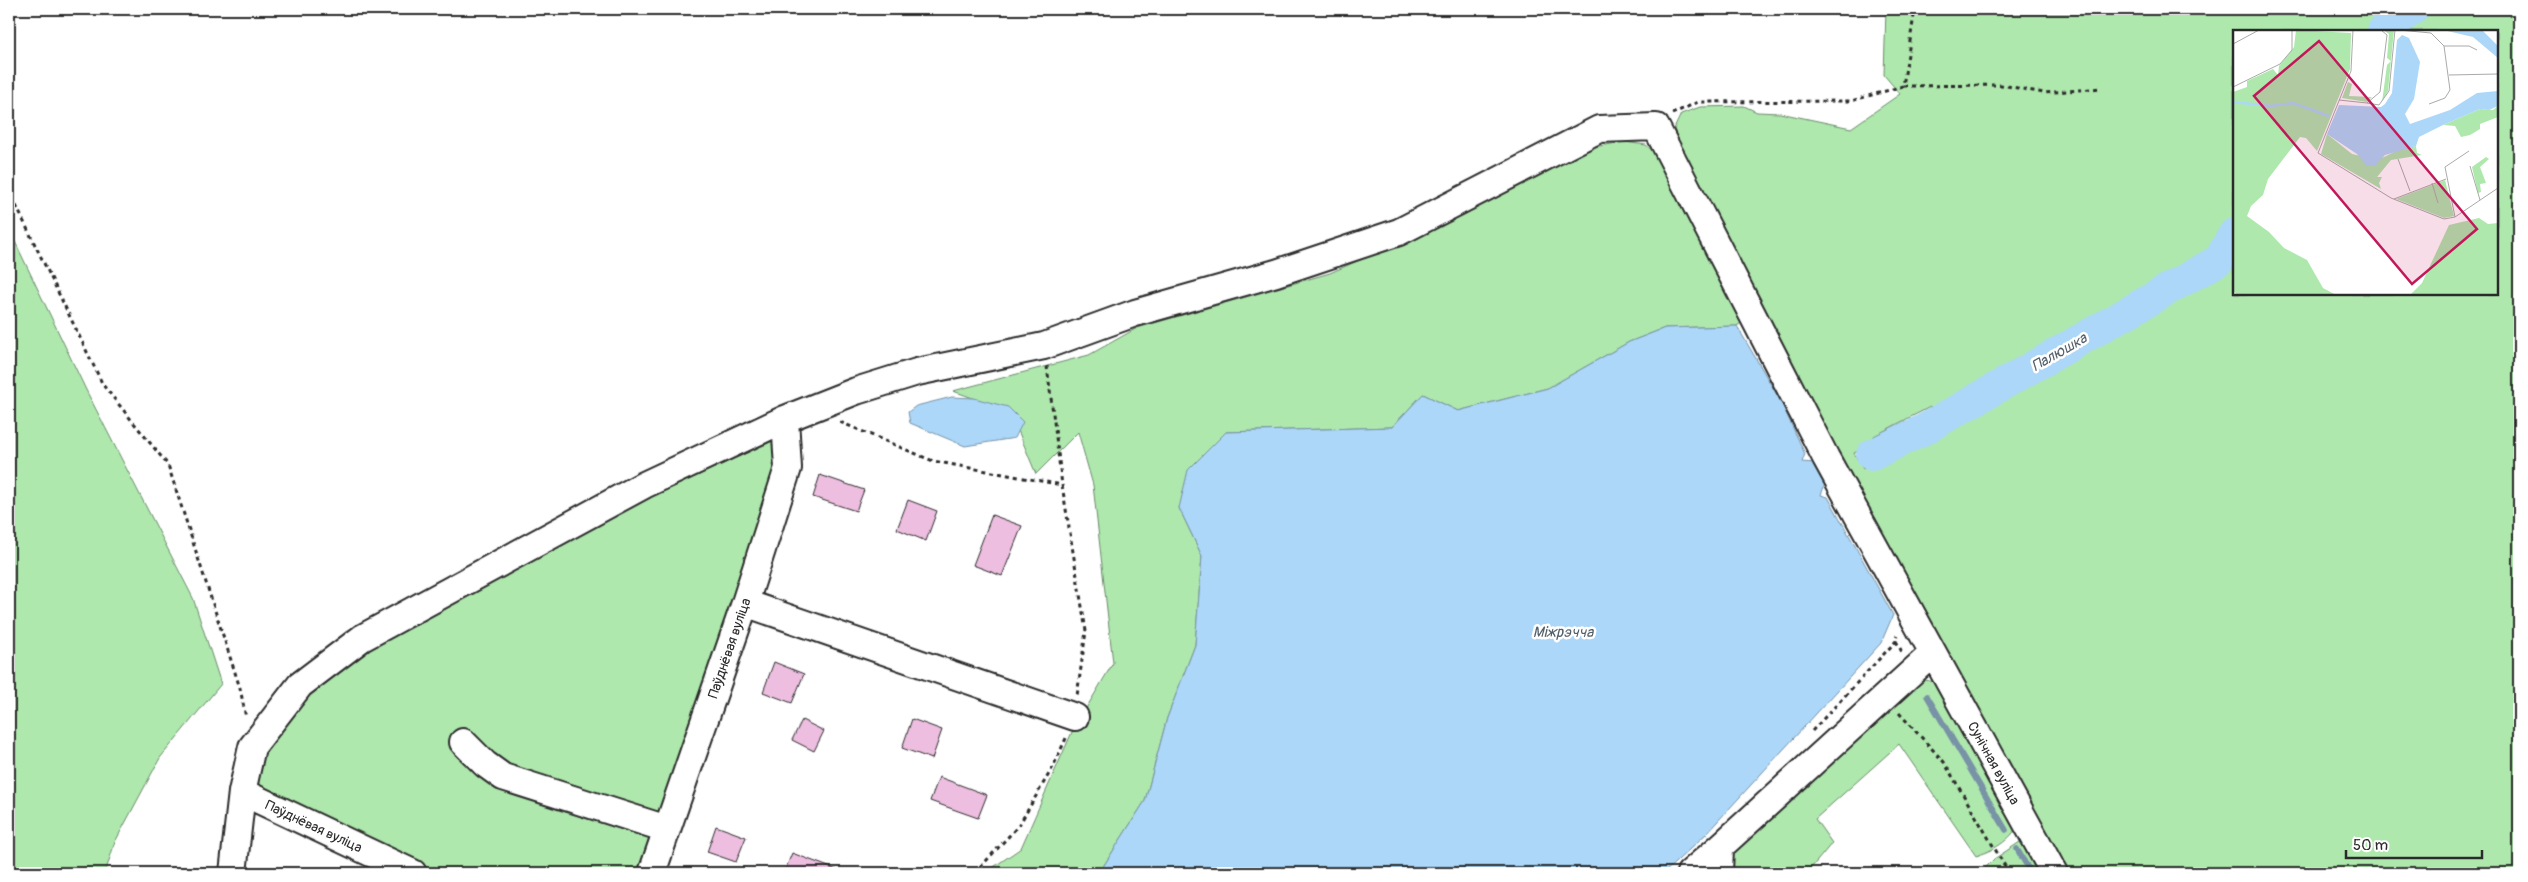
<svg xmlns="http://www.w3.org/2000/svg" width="2528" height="882" viewBox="0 0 2528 882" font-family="Pangolin,sans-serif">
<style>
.green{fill:#aee8ad;stroke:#6c8a6c;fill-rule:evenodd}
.water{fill:#acd7f8;stroke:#7892a6}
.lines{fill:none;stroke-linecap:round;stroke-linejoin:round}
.stream{stroke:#7892a6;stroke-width:5.5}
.river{stroke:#acd7f8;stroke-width:32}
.building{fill:#edbee0;stroke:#2b2b2b}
.minor-casing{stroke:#2b2b2b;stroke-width:30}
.path{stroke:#2b2b2b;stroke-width:3;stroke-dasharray:4 4;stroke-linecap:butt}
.minor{stroke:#fff;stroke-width:26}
.labels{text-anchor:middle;stroke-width:5;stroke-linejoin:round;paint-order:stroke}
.street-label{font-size:14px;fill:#2b2b2b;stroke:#fff}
.water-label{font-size:15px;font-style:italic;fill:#525f68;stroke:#fff}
.inset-river{fill:none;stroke:#acd7f8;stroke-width:2.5}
.inset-road{fill:none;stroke:#aaa;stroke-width:1}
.view{fill:#c2185b;fill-opacity:0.15;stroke:#c2185b;stroke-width:2.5}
.inset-edge{fill:none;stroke:#2b2b2b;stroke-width:2.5}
</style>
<rect width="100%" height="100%" fill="#fff"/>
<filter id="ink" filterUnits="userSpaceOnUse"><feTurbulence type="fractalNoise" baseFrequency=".02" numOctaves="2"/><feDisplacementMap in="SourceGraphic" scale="10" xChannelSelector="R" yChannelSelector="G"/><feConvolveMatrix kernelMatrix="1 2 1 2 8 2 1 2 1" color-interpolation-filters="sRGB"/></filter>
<g filter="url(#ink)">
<path class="green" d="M1886,9H2519V873H2067L1837,458L1687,164L1674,129L1681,114L1700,107L1744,106L1757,112L1780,113L1851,128L1900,94L1884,75ZM2234,31H2497V294H2234ZM1930,407L1942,432L1886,463L1876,462L1863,469L1854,453L1868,447L1874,436Z
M1624,142L1646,145L1661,158L1747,319L1737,326L1665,328L1629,342L1548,388L1458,411L1423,394L1392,427L1226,432L1179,508L1202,556L1195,645L1167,718L1145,801L1099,873H985L1021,848L1072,732L1113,663L1093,485L1078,432L1036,474L1010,411L953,391L1089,355L1137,328L1330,273L1403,241L1587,148Z
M9,229L86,390L193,598L221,684L160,758L115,842L105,873H9Z
M775,440L780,468L642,873H434L255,789L264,755L308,697L374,647L647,499Z
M1925,680L1935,682L2018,824C2012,840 1992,851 1976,856L1899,744L1815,819L1832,843L1807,873H1728L1730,857L1735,844L1914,685Z
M2020,842L2028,843L2044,873H1988L1985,868L1994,859Z"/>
<path class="water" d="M1737,326L1780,400L1805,454L1802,462L1814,463L1825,484L1821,495L1828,497L1893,615L1881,643L1706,834L1664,873H1099L1145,801L1167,718L1195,645L1202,556L1179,508L1188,470L1226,432L1392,427L1423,394L1458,411L1548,388L1629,342L1665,328Z
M952,397L974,398L1008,407L1023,422L1015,438L965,446L910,423L908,412L916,406Z
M1906,421L1923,430L1918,447L1886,463L1876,462L1868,447L1874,436Z"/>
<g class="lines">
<path class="stream" d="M1927,696L2006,830
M2017,849L2031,873"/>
<path class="river" d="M2383,31L2413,9
M1872,455L1923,430L2219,260L2234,234"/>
</g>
<path class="building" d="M820,475L864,490L856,511L813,497Z
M908,500L937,511L926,541L897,529Z
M992,515L1022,526L1002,576L973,565Z
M774,662L804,674L792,703L763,692Z
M912,719L942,730L932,759L902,748Z
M802,720L824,731L814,751L792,740Z
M939,777L987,795L978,818L930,801Z
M716,826L746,837L736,862L707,852Z
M792,853L842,872L841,873H784Z"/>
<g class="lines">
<g class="minor-casing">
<path id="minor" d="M745,603L1075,717
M463,742L485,764L503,777L667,829
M242,792L413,873
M233,873L242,792L252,747L300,685L362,638L644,485L785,419L856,391L917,372L1044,346L1135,313L1276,273L1399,232L1599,129L1656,127L1826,458L2054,873
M652,873L745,603L788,468L785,419
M1690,873L1720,847
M1719,873L1720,847L1933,653"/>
</g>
<path class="path" d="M1903,86L2001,85L2044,93L2102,88
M1672,114L1698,102L1851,101L1903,86L1915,9
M9,191L103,385L168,465L240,688L246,718
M1047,366L1062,485L1086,631L1077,696
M840,422L933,461L1062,485
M1896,641L1902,652
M1899,713L1944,762L2009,873
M1812,731L1896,641L1897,635
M975,873L1019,825L1053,767L1067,736"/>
<use href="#minor" class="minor"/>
</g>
</g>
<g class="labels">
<g class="street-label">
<text transform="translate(729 648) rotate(-71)" y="5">Паўднёвая вуліца</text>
<text transform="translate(1994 763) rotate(61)" y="5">Сунічная вуліца</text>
<text transform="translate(314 826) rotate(25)" y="5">Паўднёвая вуліца</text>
</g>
<g class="water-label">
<text transform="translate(2059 352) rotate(-30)" y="5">Палюшка</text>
<text x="1563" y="637">Міжрэчча</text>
</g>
</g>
<g transform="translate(2233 30)">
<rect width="265" height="265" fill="#fff"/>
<path d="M63,0L118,3L117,39L84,121L73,108L67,107L35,149L30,165L18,176L14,186L36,202L51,218L74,230L90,258L103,265H4L0,261V62L14,57V51L40,39L45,45L46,36L61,17ZM150,0H161L155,61L149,72L154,35L158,31L154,28L156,4ZM115,52L119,54L116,66L139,67L134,72L109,68ZM265,76V87L247,94V99L237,105L228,107L222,96L210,95L247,79L260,80ZM94,104L119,124L145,130L167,119L183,116L184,123L189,125L158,130L144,147H149L146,153L148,159L88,124ZM253,127L256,129L247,137L253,153L247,154L248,162L245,163L239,137ZM212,150L221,186L211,188L163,169ZM246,188L255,194L265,193V265H177L189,253L216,195Z" fill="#aee8ad"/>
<path d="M210,0H249L265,16V28L240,7ZM169,5L176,8L187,32L181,69L172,84L177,94L217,80L244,63L265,61V76L256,80L247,79L210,95L186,107L183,116L152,125L143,135L134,136L124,124L94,104L106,75L148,77L152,74L159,63L164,10Z" fill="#acd7f8"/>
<path class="inset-river" d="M0,72L38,76L60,73L96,86"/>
<path class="inset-road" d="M120,0L118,41L85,123L158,168L211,189L222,187L265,158M166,0L198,3L211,16L217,60L212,68L196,74M0,14L26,0M211,16H236L244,20M216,45L265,44M0,57L47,34L59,20V0M106,70L134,73L147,62L154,5L148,0M134,73L146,75L156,61L162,0M165,129L177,161M237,136L247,170M199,153L205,173M161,169L213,149M222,187L212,137L236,121"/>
<path class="view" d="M86,11L244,199L179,254L21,66Z"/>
<rect width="265" height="265" class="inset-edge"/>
</g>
<rect width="2528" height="882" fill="none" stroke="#fff" stroke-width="30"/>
<rect x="15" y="15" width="2498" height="852" fill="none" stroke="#2b2b2b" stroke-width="2" filter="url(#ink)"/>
<path d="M2346 850v8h136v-8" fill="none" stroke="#2b2b2b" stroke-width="2.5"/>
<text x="2353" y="850" font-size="15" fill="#2b2b2b" stroke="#ffffff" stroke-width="4" paint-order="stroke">50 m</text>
</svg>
